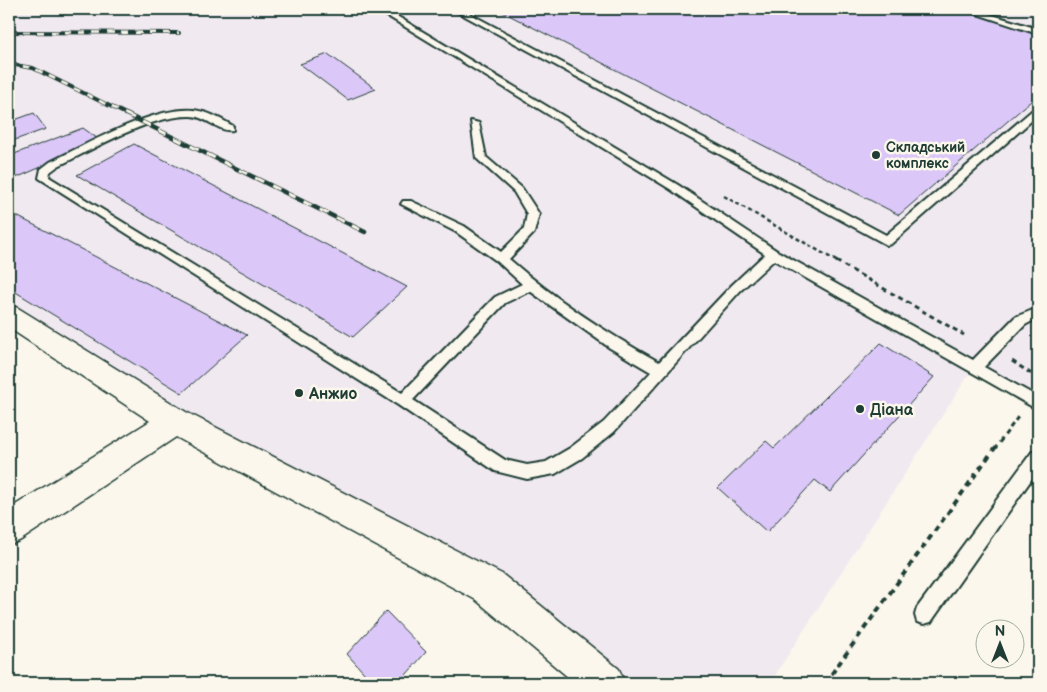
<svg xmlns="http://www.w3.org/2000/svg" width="1047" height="692" viewBox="0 0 1047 692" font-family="'Balsamiq Sans',sans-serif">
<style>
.built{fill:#f1e9f0}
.building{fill:#dbc7f8;stroke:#1f3d34}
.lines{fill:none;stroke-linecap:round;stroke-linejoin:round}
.lane-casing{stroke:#1f3d34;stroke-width:4}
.street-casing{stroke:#1f3d34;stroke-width:3}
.path-far2{stroke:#1f3d34;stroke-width:2.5;stroke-dasharray:4 3;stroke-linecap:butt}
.path-far1{stroke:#1f3d34;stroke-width:3;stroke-dasharray:5 4;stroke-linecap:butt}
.path{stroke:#1f3d34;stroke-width:4;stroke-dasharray:6 5;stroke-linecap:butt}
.lane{fill:#fbf7ec;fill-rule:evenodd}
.street{fill:#fbf7ec;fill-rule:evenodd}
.rail-far1-casing{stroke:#1f3d34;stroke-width:4}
.rail-casing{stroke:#1f3d34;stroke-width:4.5}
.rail-far1{stroke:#fbf7ec;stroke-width:2.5;stroke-dasharray:7;stroke-linecap:butt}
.rail{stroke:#fbf7ec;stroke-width:3;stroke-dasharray:9;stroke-linecap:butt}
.poi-dot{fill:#1f3d34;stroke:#fbf7ec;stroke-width:2}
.labels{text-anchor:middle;stroke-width:5;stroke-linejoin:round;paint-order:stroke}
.far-poi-label{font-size:14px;font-weight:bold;fill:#1f3d34;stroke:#fbf7ec;text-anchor:start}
.poi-label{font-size:16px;font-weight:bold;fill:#1f3d34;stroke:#fbf7ec;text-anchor:start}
</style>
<rect width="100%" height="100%" fill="#fbf7ec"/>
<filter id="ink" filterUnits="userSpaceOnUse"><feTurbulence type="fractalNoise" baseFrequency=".02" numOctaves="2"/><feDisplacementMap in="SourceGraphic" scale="10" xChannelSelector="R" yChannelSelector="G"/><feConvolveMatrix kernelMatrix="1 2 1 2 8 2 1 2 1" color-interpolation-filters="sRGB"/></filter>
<g filter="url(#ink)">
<path class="built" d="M9,9H1038V404L973,368L770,683H605L489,587L175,421L9,315Z"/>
<path class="building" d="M497,9H958L1038,35V95L899,215Z
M328,54L376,89L348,100L300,64Z
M34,113L46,129L9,142V122Z
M83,128L101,141L9,181V156Z
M134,144L407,287L353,337L77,175Z
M9,212L247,335L182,393L9,288Z
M881,343L934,377L830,492L815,480L767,532L718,488L766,441L774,448Z
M386,611L426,652L399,683H373L347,654Z"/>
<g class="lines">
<g class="lane-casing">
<path id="lane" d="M376,9H385L678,185L777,251L973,360L1015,317L1038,308V318L1025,325L984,367L1038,397V410L774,260L740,291L614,432L582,458L555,474L527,479L495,471L398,405L39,178L41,169L50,162C87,144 154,106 194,110C209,112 221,119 233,126V130C220,133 206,116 190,116C148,116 96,148 58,166L50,172L49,177L402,393L495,297L522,284L498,262L456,232L401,204L403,201H411L464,226L501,252L524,229L527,214L514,192L476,158L471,121L479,123L486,157L522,188L539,214L534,233L509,259C555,299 606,333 659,362L732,285L765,254L670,189ZM530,291L610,348L651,372L604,422L570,448L546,462L527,465L505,460L413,400L505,303Z
M452,9H461L886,235L1035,108L1038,107V115L891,244L887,245Z
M962,9H973L1038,29V34Z
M1038,450V470L931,622L924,624L917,622L915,615L917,608L1032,452Z"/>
</g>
<g class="street-casing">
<path id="street" d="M9,305L18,308L186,412L502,574L619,669L625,683H575L476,600L176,437L21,540L9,545V509L150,421L9,328Z"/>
</g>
<path class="path-far2" d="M724,196L838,262"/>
<path class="path-far1" d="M836,261L964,335
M1012,361L1036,377
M994,450L1020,414"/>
<path class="path" d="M825,683L994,449"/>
<use href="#lane" class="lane"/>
<use href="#street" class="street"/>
<g class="rail-far1-casing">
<path id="rail-far1" d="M9,32L179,33
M9,64L33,68L128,115"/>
</g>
<g class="rail-casing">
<path id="rail" d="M126,114L365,232"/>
</g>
<use href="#rail-far1" class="rail-far1"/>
<use href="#rail" class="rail"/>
</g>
</g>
<g class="poi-dot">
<circle cx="876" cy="155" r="5"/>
<circle cx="299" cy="393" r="5"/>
<circle cx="860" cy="409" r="5"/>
</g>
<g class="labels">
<g class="far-poi-label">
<text x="886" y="152">Складський<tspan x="886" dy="16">комплекс</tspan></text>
</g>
<g class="poi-label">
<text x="309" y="399">Анжио</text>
<text x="870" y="415">Діана</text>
</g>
</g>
<rect width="1047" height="692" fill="none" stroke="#fbf7ec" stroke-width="30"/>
<rect x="15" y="15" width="1017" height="662" fill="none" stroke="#1f3d34" stroke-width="2" filter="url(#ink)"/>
<g transform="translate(1000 644)"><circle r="24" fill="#fbf7ec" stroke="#a3ada2"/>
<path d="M0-4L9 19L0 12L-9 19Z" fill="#1f3d34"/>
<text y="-8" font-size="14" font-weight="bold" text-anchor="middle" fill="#1f3d34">N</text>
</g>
</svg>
